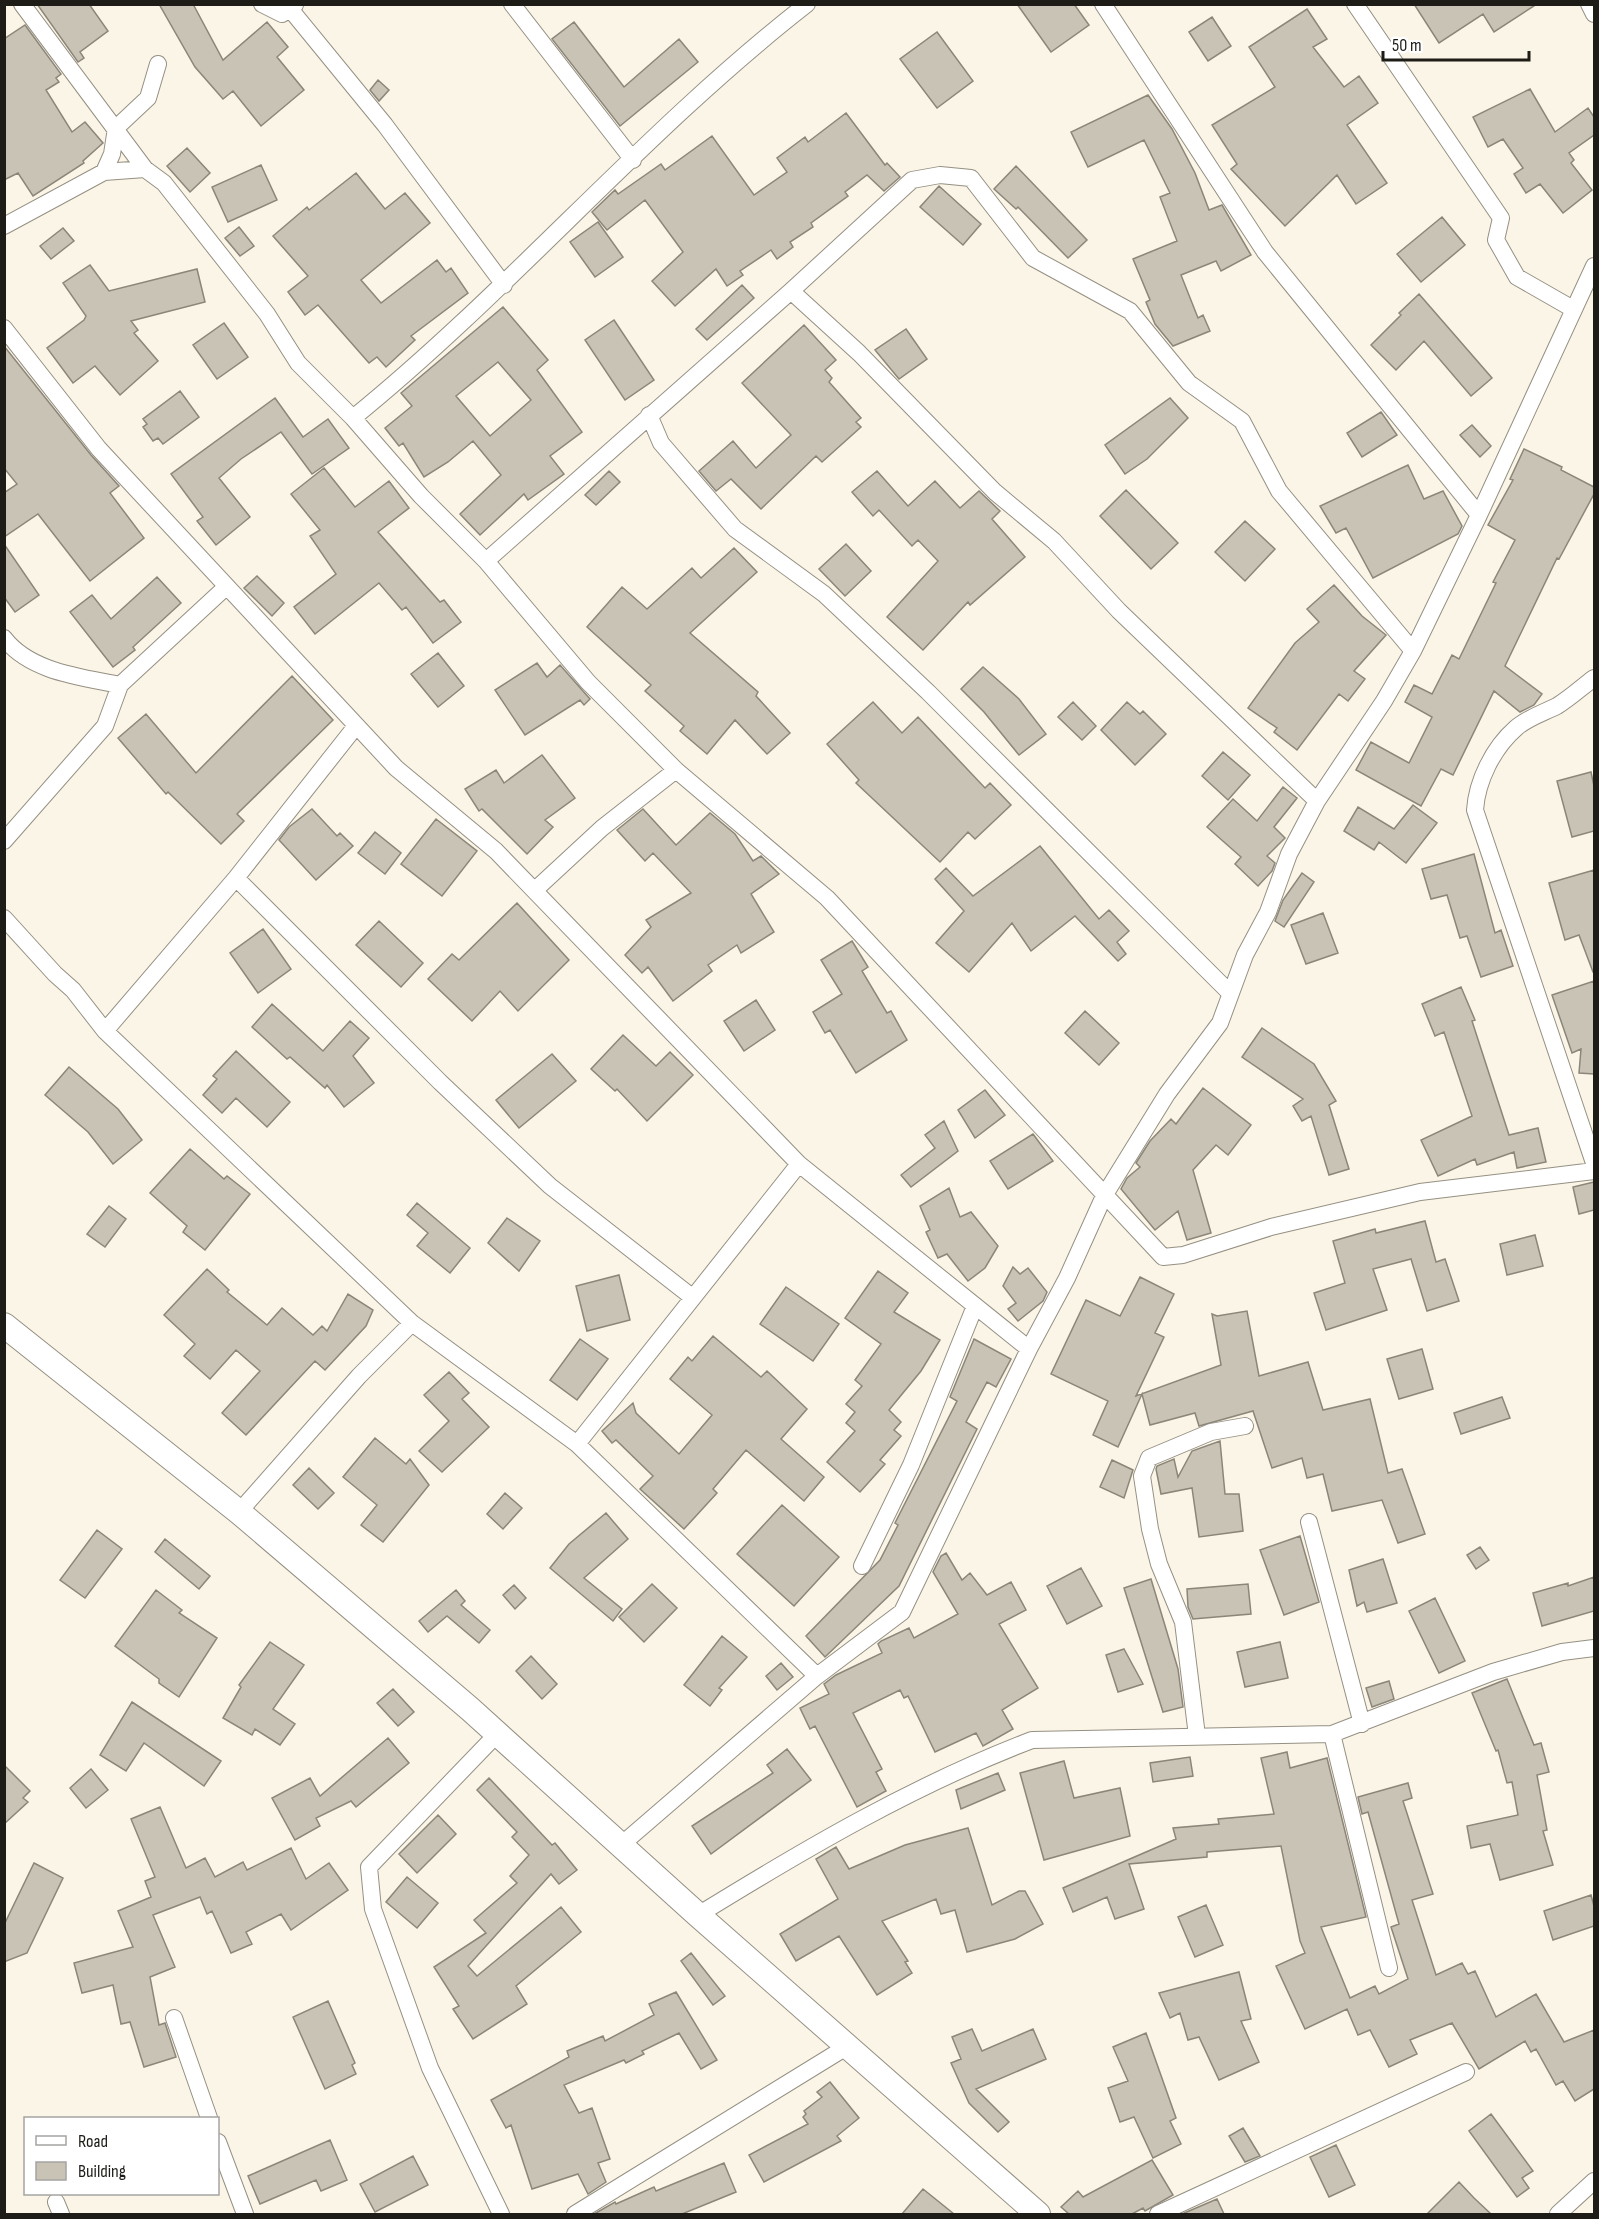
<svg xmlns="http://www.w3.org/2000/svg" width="1599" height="2219" viewBox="0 0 1599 2219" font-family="'Sofia Sans Condensed',sans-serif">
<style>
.building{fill:#c9c3b5;stroke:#8b8679;stroke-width:1.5;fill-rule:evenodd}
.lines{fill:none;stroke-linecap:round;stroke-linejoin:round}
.street-casing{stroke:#959083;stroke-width:18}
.secondary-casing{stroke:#959083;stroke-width:26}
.street{stroke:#fff;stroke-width:16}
.secondary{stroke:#fff;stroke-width:24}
</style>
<rect width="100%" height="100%" fill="#fbf5e7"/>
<path class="building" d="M37,4H89L108,31L80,52L84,58L78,62Z
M159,4H193L223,60L267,22L288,47L277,57L304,90L261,126L233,91L223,99L195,67Z
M1017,4H1074L1089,25L1051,52Z
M1414,4H1537L1494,32L1483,14L1439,43Z
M1307,9L1327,39L1313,47L1344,87L1359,76L1378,103L1347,125L1387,183L1356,204L1337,175L1285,226L1231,169L1237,164L1212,125L1275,87L1249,47Z
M1212,17L1231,46L1208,61L1189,32Z
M574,22L624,87L679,39L698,62L620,126L552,39Z
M25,25L61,74L56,78L59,82L46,90L72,132L85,122L103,143L83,161L84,163L33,196L18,173L4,180V39Z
M937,32L973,81L937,108L900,59Z
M378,80L389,90L379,101L370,90Z
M1530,89L1555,132L1588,108L1594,117V135L1569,153L1574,160L1571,163L1592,190L1563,213L1540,184L1526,193L1514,174L1523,168L1503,139L1488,147L1473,117Z
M1148,95L1172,129L1195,173L1209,210L1222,205L1251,255L1221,271L1216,261L1181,275L1198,318L1203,315L1210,331L1173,346L1155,324L1146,302L1150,300L1133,259L1177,241L1160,197L1170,193L1144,140L1088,167L1071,132Z
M846,113L885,165L887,163L900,177L884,191L867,175L845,192L848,196L811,223L813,227L790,242L793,247L777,259L771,250L740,271L743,275L727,286L716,269L675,306L652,281L683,252L645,200L607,230L592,212L615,190L618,194L661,164L665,170L712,136L754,195L787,172L777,158L805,137L808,142Z
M187,148L210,173L190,192L167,166Z
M261,165L277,200L228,222L212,187Z
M1016,166L1087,240L1068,258L1018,207L1016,209L994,189Z
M356,173L385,209L405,193L430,223L361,280L381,303L437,260L446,272L451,268L468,293L411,336L415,340L386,367L377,357L369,363L318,305L305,315L288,292L308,276L273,236L307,207L309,210Z
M939,186L981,224L963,245L920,207Z
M1442,217L1465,245L1421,282L1397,254Z
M598,222L623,257L595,277L570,242Z
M239,227L254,246L240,256L225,238Z
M63,228L74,241L51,259L40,246Z
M90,265L109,291L197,269L205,302L131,321L138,330L134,333L158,361L120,395L95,366L73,383L47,348L84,320L86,316L63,283Z
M742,285L754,298L707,340L696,329Z
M1419,294L1492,378L1471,396L1424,341L1396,370L1371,345L1401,315L1399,313Z
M503,307L548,360L537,370L582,432L550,456L564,474L528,500L524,494L480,535L460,514L501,475L473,441L448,462L424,477L403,443L399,446L385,428L412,406L401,393ZM498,362L531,400L490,436L456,396Z
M614,320L654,380L625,400L585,340Z
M224,323L248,357L217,379L193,345Z
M804,325L836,360L825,370L832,378L829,382L861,418L856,422L861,427L822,462L816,456L761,509L731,479L716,491L699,471L733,441L756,468L791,435L742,383Z
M906,329L927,359L899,379L875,350Z
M4,346L91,455L119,486L110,493L144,538L90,581L38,514L4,537V493L17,484L4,468Z
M180,391L199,417L163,444L158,438L153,441L143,427L147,424L143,419Z
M275,398L303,437L328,419L349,448L312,474L281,432L241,459L219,478L250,517L216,545L197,521L203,517L171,474Z
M1170,398L1188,418L1147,459L1125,474L1105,445Z
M1381,412L1397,435L1362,457L1347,433Z
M1472,425L1491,446L1480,457L1460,435Z
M1524,449L1562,467L1561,470L1594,487V494L1559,559L1557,558L1505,666L1542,694L1534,705L1520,712L1494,691L1453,775L1441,769L1421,806L1356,770L1371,742L1409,763L1432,717L1405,702L1414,685L1432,694L1452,655L1459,659L1496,583L1493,582L1515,540L1488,525L1513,480L1510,479Z
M1408,465L1424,499L1443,491L1462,526L1458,534L1373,578L1346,528L1336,533L1320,506Z
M324,468L355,507L389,481L409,508L378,532L440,602L444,600L461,622L433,643L406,607L402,610L379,583L315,634L294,607L336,574L310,536L320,530L291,494Z
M609,471L620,482L596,505L585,495Z
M877,471L908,506L935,481L960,508L979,491L1000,511L992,519L1025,557L970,605L968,602L923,650L887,617L938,561L918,540L912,546L879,510L873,516L852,492Z
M1126,490L1178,543L1151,569L1100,516Z
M1245,521L1275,549L1245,581L1215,552Z
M4,544L39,595L15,612L4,597Z
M846,544L871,571L845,596L819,569Z
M734,548L757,572L690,633L758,692L756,696L790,733L767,754L735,720L707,754L680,731L684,726L645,691L651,685L587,627L622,587L647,609L692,568L701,578Z
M257,576L284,603L272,616L244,588Z
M157,577L181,603L133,647L135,650L113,667L70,612L92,595L111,619Z
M1334,585L1362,616L1386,635L1354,671L1365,679L1348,701L1339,694L1297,750L1274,732L1277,728L1248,708L1295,643L1319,622L1307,609Z
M438,653L464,686L438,707L411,674Z
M537,663L547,677L560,665L590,699L584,705L580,700L525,735L495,690Z
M983,667L1019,699L1046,734L1019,755L984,712L961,689Z
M292,676L333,720L237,814L244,821L221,844L168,792L166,794L118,738L146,714L196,773Z
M873,702L902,733L918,717L985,788L990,783L1011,805L975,839L968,832L940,862L856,783L859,780L827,744Z
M1073,702L1096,726L1082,740L1058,717Z
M1127,702L1140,714L1143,711L1166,734L1135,765L1101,730Z
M1223,752L1250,775L1228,800L1202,776Z
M542,755L575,798L545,820L553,827L527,854L482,809L479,811L465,789L496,770L504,783Z
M1591,772L1594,786V831L1572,837L1557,781Z
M1283,787L1297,798L1274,827L1285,838L1267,856L1275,863L1272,871L1258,886L1235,864L1241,857L1207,827L1233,799L1257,821Z
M1413,805L1437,823L1406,863L1379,842L1374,850L1344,831L1358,807L1394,829Z
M312,809L337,836L340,833L353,846L316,880L279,840L289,827Z
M643,809L676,845L710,813L735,834L753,861L761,856L779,874L751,894L774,932L741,953L737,945L708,965L712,971L673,1001L648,967L642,973L625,955L651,927L646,920L691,893L653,853L645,861L617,830Z
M436,819L477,851L442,896L401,864Z
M375,832L401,853L385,874L358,853Z
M1040,846L1099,919L1109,910L1129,931L1117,942L1126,954L1118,961L1075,916L1031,951L1012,923L969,972L936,943L964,911L935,879L946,868L973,896Z
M1474,854L1495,933L1501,930L1513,966L1481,977L1467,936L1460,938L1447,895L1431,899L1422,869Z
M1594,870V972H1593L1579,935L1565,940L1549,883Z
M1302,873L1314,882L1284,927L1275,921L1283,900Z
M517,903L569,960L518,1011L500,991L472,1021L428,979L452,954L459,960Z
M1323,913L1338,953L1306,964L1291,925Z
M379,921L423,963L401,987L356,945Z
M263,929L291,969L258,993L230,953Z
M852,941L868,967L862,971L887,1013L891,1011L907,1040L856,1073L830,1030L825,1033L813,1012L842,994L821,960Z
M1594,981V1074L1579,1073L1581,1049L1572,1053L1552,995Z
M1461,987L1475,1020L1472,1021L1509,1135L1538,1128L1546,1162L1517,1168L1514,1152L1477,1165L1475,1159L1438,1176L1421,1140L1472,1116L1444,1032L1435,1036L1422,1004Z
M756,1000L775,1030L744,1051L724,1021Z
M272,1004L323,1051L350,1021L369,1038L353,1056L374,1083L344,1107L327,1085L325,1088L290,1057L287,1059L252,1027Z
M1085,1011L1119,1043L1099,1065L1065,1033Z
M1262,1028L1314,1064L1336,1101L1329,1105L1349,1169L1329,1175L1311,1116L1302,1121L1293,1106L1303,1099L1242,1057Z
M623,1035L656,1066L670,1052L693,1075L647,1121L617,1089L615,1091L591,1069Z
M236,1051L290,1102L267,1127L236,1098L222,1113L203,1095L217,1079L213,1076Z
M552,1054L576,1081L519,1128L496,1100Z
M69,1067L118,1109L142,1140L113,1164L88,1132L45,1095Z
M1203,1088L1251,1125L1228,1155L1216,1145L1193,1170L1211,1233L1187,1240L1178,1211L1155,1230L1121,1189L1127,1178L1140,1167L1136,1163L1150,1141L1171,1119L1176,1124Z
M985,1090L1005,1115L975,1138L958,1110Z
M944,1121L958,1151L911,1187L901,1175L935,1148L925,1135Z
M1033,1134L1053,1161L1008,1189L990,1161Z
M190,1149L224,1179L227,1176L250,1194L205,1250L183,1232L187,1226L150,1193Z
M1594,1182V1210L1579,1214L1573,1187Z
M949,1188L960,1217L971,1212L998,1246L985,1268L968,1281L947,1254L938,1258L926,1232L930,1230L920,1206Z
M417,1203L470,1248L450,1273L417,1246L428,1233L407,1215Z
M109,1206L126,1219L105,1247L87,1234Z
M507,1218L540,1241L519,1271L488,1243Z
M1425,1221L1436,1262L1445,1259L1459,1301L1427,1311L1411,1259L1373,1269L1387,1310L1326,1330L1314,1293L1345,1283L1333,1241L1375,1229L1376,1233Z
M1535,1235L1543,1266L1507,1275L1500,1244Z
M1013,1267L1020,1274L1028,1268L1047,1292L1043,1301L1018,1321L1008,1309L1016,1303L1003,1286Z
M207,1269L229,1290L227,1292L267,1325L282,1308L313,1335L322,1326L327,1331L348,1294L373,1310L366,1326L325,1370L315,1361L246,1435L222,1413L260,1371L236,1350L210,1379L184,1356L195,1344L164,1315Z
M878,1271L908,1293L894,1312L940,1340L921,1371L889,1410L901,1422L894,1430L901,1436L880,1460L885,1464L860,1492L827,1462L855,1431L846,1423L855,1412L846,1404L862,1386L855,1380L881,1344L845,1318Z
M619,1275L630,1320L587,1331L576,1286Z
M1140,1277L1174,1294L1155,1333L1164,1337L1136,1396L1221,1365L1212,1314L1217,1316L1247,1311L1259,1376L1308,1362L1323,1410L1370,1399L1388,1473L1402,1469L1425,1534L1398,1543L1382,1500L1332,1511L1323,1474L1307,1478L1302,1458L1272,1468L1253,1411L1199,1426L1195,1413L1150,1425L1142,1394L1118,1447L1093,1435L1108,1401L1051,1374L1086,1300L1120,1316Z
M786,1287L839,1324L813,1361L760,1324Z
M713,1336L761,1377L767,1371L807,1409L781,1439L824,1477L804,1501L746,1450L713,1489L717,1493L684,1529L640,1489L653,1476L616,1440L612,1443L602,1431L633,1403L636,1413L679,1454L712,1415L670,1379L688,1357L692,1361Z
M580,1339L608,1359L577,1400L550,1380Z
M974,1339L1011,1359L996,1387L987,1382L966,1422L977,1429L899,1586L825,1657L806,1636L880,1560L898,1525L895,1523L957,1401L950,1397Z
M1422,1349L1433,1389L1399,1399L1387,1359Z
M449,1372L469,1393L462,1399L489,1427L442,1472L419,1451L449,1421L424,1395Z
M1502,1397L1510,1418L1461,1434L1454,1413Z
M375,1438L406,1464L410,1459L429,1485L383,1542L361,1525L377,1505L343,1477Z
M1220,1441L1225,1494H1239L1243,1531L1199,1537L1192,1488L1161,1494L1156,1469L1157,1466L1174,1459L1178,1477L1192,1451Z
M1112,1460L1133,1470L1124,1498L1100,1487Z
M309,1468L334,1493L318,1509L293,1485Z
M505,1493L522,1508L503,1529L487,1514Z
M782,1505L839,1557L794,1606L737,1554Z
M606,1513L628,1539L584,1578L622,1609L613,1621L550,1568L569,1544Z
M97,1530L122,1549L85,1598L60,1580Z
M1300,1536L1319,1602L1284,1615L1260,1550Z
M165,1539L210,1576L199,1589L155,1552Z
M1480,1547L1489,1560L1476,1569L1467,1555Z
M946,1553L962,1580L970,1573L987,1595L1011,1582L1026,1610L999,1624L1038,1688L1002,1710L1013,1729L983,1746L976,1733L935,1752L908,1696L904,1698L900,1690L853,1713L882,1769L876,1772L886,1791L857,1807L815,1726L810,1729L800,1708L829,1694L824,1684L836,1675L882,1653L878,1644L881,1641L909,1628L914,1638L958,1614L933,1572L941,1556Z
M1383,1559L1397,1603L1367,1612L1364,1602L1357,1606L1349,1570Z
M1081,1568L1102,1606L1067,1624L1047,1586Z
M1594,1577V1611L1542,1626L1533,1593L1568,1583V1586Z
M1151,1579L1178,1669L1183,1707L1163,1712L1124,1588Z
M652,1584L677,1608L644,1642L619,1617Z
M1248,1584L1251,1614L1193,1619L1188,1607L1187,1589Z
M514,1585L526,1598L515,1609L503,1595Z
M156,1590L182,1610L179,1613L217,1638L179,1697L159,1683V1679L115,1646Z
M456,1590L465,1601L461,1605L490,1630L479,1643L447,1616L428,1632L419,1621Z
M1435,1598L1465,1661L1439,1673L1409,1611Z
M722,1636L747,1657L719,1688L722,1690L710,1706L684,1685Z
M270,1642L304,1665L273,1709L295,1724L280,1745L255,1729L252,1735L223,1718L241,1687L239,1685Z
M1280,1642L1288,1678L1245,1687L1237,1652Z
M1124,1649L1143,1684L1118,1692L1106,1655Z
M531,1656L557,1684L542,1699L516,1671Z
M781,1663L793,1677L777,1690L766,1676Z
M1507,1679L1534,1745L1541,1743L1549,1772L1537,1775L1547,1830L1543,1831L1553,1865L1500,1880L1490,1844L1471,1848L1467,1826L1518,1815L1512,1782L1507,1783L1498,1750L1496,1751L1472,1693Z
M1389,1681L1394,1699L1372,1707L1366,1688Z
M393,1689L414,1712L398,1726L377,1703Z
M132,1702L221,1761L204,1786L144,1743L126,1771L100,1755Z
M388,1738L409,1763L356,1807L351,1801L316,1818L320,1826L295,1840L272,1798L310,1778L320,1796Z
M787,1749L811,1780L711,1854L692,1826L773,1773L767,1765Z
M1287,1752L1290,1768L1327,1758L1366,1917L1321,1927L1350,1998L1375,1986L1379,1994L1408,1979L1391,1927L1399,1924L1368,1812L1362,1814L1358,1797L1408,1783L1412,1798L1403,1801L1433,1894L1412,1900L1436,1975L1462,1963L1468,1974L1475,1971L1496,2017L1536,1994L1564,2042L1594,2030V2089L1575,2101L1563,2081L1556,2085L1536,2049L1531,2052L1525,2041L1479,2069L1452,2023L1410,2040L1417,2054L1389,2067L1370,2030L1358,2035L1347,2009L1305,2029L1276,1966L1305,1953L1300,1941L1281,1846L1207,1852V1857L1129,1864L1144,1909L1115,1919L1107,1897L1073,1912L1063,1888L1176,1839L1173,1828L1219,1824L1218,1819L1274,1814L1261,1758Z
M1190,1757L1193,1776L1153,1782L1150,1763Z
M1064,1761L1074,1798L1120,1788L1130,1836L1044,1860L1020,1773Z
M4,1765L30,1791L23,1798L28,1802L4,1824Z
M91,1769L108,1790L86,1808L70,1788Z
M998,1773L1005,1790L961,1809L956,1790Z
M489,1778L552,1845L555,1843L577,1870L559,1884L551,1874L468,1966L477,1976L561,1907L581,1932L516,1986L527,2004L473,2039L453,2009L459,2006L434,1967L486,1933L474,1920L517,1883L510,1876L529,1855L512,1837L517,1832L477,1790Z
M160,1807L186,1868L205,1858L215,1877L243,1862L247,1870L291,1848L306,1879L329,1863L348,1890L291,1930L281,1914L246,1932L252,1944L231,1953L212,1911L207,1914L200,1897L153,1915L175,1967L150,1977L159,2025L165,2023L176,2057L144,2067L130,2022L121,2024L113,1985L82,1993L74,1963L133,1947L118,1911L151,1897L145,1881L155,1877L131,1819Z
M438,1815L456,1834L417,1873L399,1854Z
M968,1828L992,1905L1019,1891H1025L1043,1924L1015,1939L967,1952L955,1910L941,1914L936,1899L882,1921L908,1961L905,1962L912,1973L877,1995L839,1936L796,1961L780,1934L838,1899L816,1859L836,1847L849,1869L905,1845Z
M34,1863L63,1878L27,1953L4,1962V1925Z
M407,1877L438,1903L417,1928L386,1902Z
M1591,1895L1594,1906V1926L1553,1940L1544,1911Z
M1206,1905L1223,1945L1195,1957L1178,1917Z
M691,1953L725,1996L713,2005L681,1961Z
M1239,1972L1251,2019L1241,2021L1259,2062L1219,2080L1199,2037L1188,2040L1180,2013L1170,2018L1159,1993Z
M676,1992L717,2060L701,2069L679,2033L642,2051L644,2054L626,2063L624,2060L564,2085L579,2113L592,2108L610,2159L598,2163L606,2182L588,2194L578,2174L532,2189L511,2125L506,2128L491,2100L569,2057L567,2051L603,2036L605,2041L654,2015L649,2004Z
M328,2001L355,2063L352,2065L356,2074L325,2089L293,2017Z
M972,2029L982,2051L1033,2029L1046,2059L976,2089L1009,2122L998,2132L969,2103L951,2063L961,2059L952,2037Z
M1146,2033L1176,2118L1170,2121L1181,2144L1153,2158L1134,2117L1120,2122L1108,2088L1128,2081L1113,2047Z
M830,2082L859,2118L837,2136L841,2141L764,2182L749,2155L808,2124L803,2117L806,2114L804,2111L822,2097L817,2092Z
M1491,2114L1533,2171L1522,2178L1529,2188L1517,2197L1469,2131Z
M1243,2128L1260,2156L1245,2162L1229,2136Z
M330,2140L347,2180L321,2191L316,2180L260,2204L248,2176Z
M1336,2145L1355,2185L1329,2197L1310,2157Z
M413,2156L428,2185L375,2212L360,2184Z
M1152,2160L1173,2195L1145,2211L1143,2208L1132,2214H1069L1061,2207L1078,2191L1083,2197Z
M724,2163L736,2192L682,2214H594L615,2202L616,2204L654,2187L656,2191Z
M1459,2182L1474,2198L1491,2214H1427Z
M923,2189L954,2214H902Z
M1217,2199L1224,2214H1182Z"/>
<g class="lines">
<g class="street-casing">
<path id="street" d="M22,4L145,169L164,183L267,314L298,363L353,418L421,496L486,561L588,682L676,770L827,898L1163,1257L1183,1255L1271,1227L1420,1192L1594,1171
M262,4L282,14L295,5
M286,4L385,125L504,285
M512,4L633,160
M1355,4L1501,218L1496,240L1517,277L1573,309
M1589,4L1594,14
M104,172L112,154L116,128L148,98L158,64
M4,226L104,172L145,169
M791,291L859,353L995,492L1054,541L1119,611L1317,801
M4,328L99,449L396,768L496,851L799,1164L1029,1349
M649,415L661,443L735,529L824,594L928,692L1230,993
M353,418C512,289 645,130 807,4
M1479,515L1594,266
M486,561L791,291L912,180L940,175L971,178L1033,258L1130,311L1189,383L1242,421L1279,491L1413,651
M4,638C30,672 81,677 120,685
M1594,678C1582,687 1570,698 1557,706C1543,713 1527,718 1516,728C1493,748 1477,781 1475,810L1594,1163
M4,841L105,726L120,685L226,587
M236,878L440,1082L550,1186L692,1297
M535,890L602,828L676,770
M4,918L55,974L73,990L105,1031L412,1323
M105,1031L236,878L356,726
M577,1444L799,1164
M239,1512L359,1376L412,1323L577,1444L817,1676
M1309,1522L1362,1724
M862,1566L911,1465L975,1306
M498,1733L369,1867L373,1909L430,2068L501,2214
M1332,1734L1389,1968
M1197,1736L1183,1622L1159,1564L1150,1529L1142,1476L1149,1458L1211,1432L1245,1426
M621,1845L817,1676L902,1612L1029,1349L1067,1278L1104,1196L1167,1094L1220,1023L1245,955L1268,912L1289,854L1317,801L1384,701L1413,651L1479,515L1265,252L1103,4
M698,1915C805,1849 914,1785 1032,1740L1332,1734L1493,1672L1562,1652L1594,1648
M174,2018L209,2118
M218,2142L245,2214
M56,2202L61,2214
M575,2214L848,2046
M1158,2214L1466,2072
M1558,2214L1594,2181"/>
</g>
<g class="secondary-casing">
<path id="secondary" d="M4,1325L239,1512L470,1709L698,1915L1038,2214"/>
</g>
<use href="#street" class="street"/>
<use href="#secondary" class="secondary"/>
</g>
<rect width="1599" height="2219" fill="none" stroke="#1e1c17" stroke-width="12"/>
<rect x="24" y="2117" width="195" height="78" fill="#ffffff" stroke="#a5a4a2" stroke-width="1.5"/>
<rect x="36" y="2136" width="30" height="9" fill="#ffffff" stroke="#a5a4a2" stroke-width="1.5"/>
<text x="78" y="2147" font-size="18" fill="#1e1c17">Road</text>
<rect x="36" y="2162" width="30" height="18" fill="#c9c3b5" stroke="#a5a4a2" stroke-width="1.5"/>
<text x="78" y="2177" font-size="18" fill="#1e1c17">Building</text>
<path d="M1383 51v9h146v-9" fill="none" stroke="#1e1c17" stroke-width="3"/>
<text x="1392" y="51" font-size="18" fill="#1e1c17" stroke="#ffffff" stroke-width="4.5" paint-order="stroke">50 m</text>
</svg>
